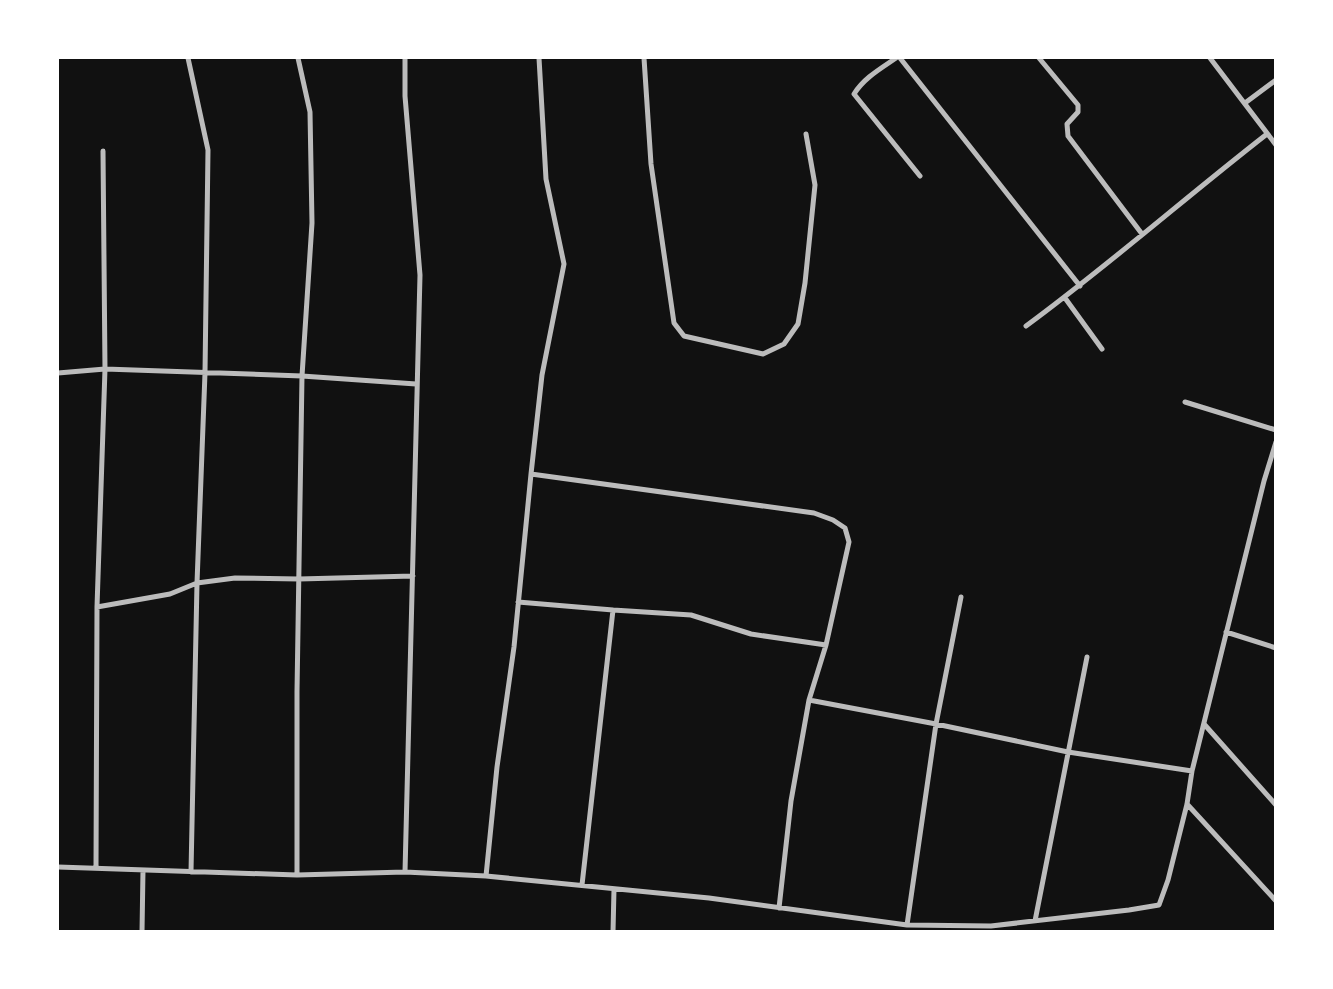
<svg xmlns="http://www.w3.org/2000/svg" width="1333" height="989" viewBox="0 0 1333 989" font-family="'Nunito Sans',sans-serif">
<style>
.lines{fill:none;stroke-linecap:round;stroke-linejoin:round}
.minor{stroke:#bcbcbc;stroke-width:5}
</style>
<rect width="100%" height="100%" fill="#111"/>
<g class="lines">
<path class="minor" d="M188,58L208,150L205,373L197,583L191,872
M644,58L651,164L674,323L684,336L763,354L784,344L798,324L805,283L815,185L806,134
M896,58C880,69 864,78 854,94L920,176
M900,58L1080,286
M1039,58L1078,105V112L1067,124L1068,136L1142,234
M1210,58L1276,145
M1245,103L1276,80
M1065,298L1102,349
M1026,326C1109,265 1186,197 1267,134
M58,373L105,369L302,376L416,384
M1185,402L1276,430
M531,474L814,513L833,520L845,528L849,542L826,645L809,700L936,724L1068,752L1192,771
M518,602L613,610L582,885
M97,607L170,594L197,583L235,578L299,579L413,576
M613,610L691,615L751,634L826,645
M1226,632L1276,648
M1204,724L1276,805
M1187,804L1276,901
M58,867L297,875L405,872L486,876L709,898L907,925L991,926L1129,910L1159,905L1168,880L1187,804L1192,771L1264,481L1276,442
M96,868L97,607L105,369L103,151
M405,872L420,275L405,96V58
M297,875V692L302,376L312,223L310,112L298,58
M486,876L497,767L514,647L531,474L542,375L564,264L546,179L539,58
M779,908L791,801L809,700
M1035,921L1087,657
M907,925L936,724L961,597
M142,932L143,870
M613,932L614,889"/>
</g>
<rect width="1333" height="989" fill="none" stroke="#ffffff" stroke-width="118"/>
</svg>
